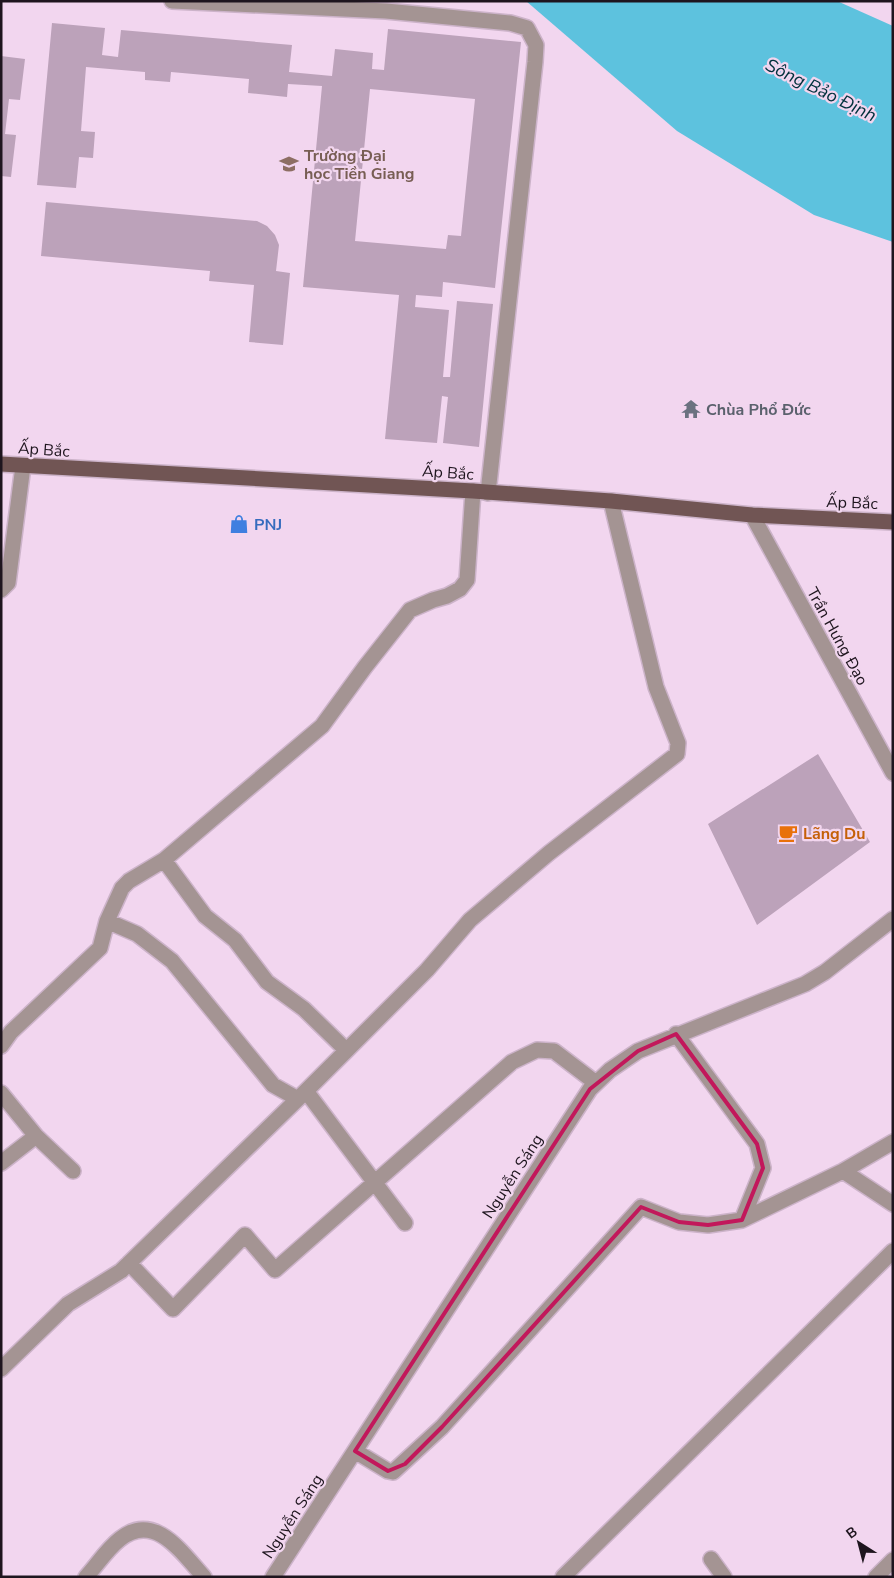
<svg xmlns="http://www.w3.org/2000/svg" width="894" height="1578" viewBox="0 0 894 1578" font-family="'Nunito Sans',sans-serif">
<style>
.water{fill:#5dc2de}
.building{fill:#bca2ba;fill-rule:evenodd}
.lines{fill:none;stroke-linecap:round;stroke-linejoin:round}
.minor-casing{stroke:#ccb3c9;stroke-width:18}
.major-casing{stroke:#ccb3c9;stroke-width:18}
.minor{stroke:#a49493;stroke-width:15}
.major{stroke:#715554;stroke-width:15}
.marked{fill:none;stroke:#c2185b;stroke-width:4;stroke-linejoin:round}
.labels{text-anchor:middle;stroke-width:4.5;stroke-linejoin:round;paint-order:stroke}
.education-label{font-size:16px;font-weight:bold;fill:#785e54;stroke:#f2d6ef;text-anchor:start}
.worship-label{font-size:16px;font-weight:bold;fill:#5b616d;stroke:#f2d6ef;text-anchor:start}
.street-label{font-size:16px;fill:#1e151e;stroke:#f2d6ef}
.shop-label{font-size:16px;font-weight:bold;fill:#366cbe;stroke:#f2d6ef;text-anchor:start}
.food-label{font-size:16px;font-weight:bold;fill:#c56008;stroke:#f2d6ef;text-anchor:start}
.water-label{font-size:18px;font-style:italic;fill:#00313c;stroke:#f2d6ef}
</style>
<rect width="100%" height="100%" fill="#f2d6ef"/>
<path class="water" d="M526,1H837L893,26V242L814,215L677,131Z"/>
<path class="building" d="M52,23L105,28L102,55L118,57L121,30L292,45L289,72L332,76L335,49L373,53L372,69L384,70L388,29L521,42L495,288L443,282L442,297L416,295L415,307L449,310L443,377H450L457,301L493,304L479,447L443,443L448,397L442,396L437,443L385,439L399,295L303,287L322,86L288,84L287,97L248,93L249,79L171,72L170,82L145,80V72L86,67L81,131L95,132L93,158L79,157L76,188L37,185ZM370,89L475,99L461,236L448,235L446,249L355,241Z
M1,56L25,59L20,100L9,99L5,134L16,135L11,177L1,176Z
M46,202L257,221L267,226L275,235L279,245L276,271L290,273L283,345L249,342L254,285L209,281L210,271L41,256Z
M818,754L870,842L757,925L708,824Z"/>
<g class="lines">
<g class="minor-casing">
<path id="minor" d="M172,1L386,11L510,23L527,28L536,45L535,62L488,493
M752,515L893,773
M1,590L8,583L23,466
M164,860L205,916L235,940L267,982L304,1009L346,1050
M107,921L137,934L172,961L273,1085L298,1099
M676,1034L757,1144L763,1168L742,1220
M1,1046L11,1032L100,948L107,921L122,888L129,881L164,860L322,726L365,667L410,610L433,600L447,596L460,589L467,580L473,491
M306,1091L405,1223
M1,1093L36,1136L73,1171
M1,1163L36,1136
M843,1171L893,1204
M129,1263L173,1309L245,1235L275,1270L512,1062L537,1050L554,1051L596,1083
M1,1369L68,1304L121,1271L306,1091L427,970L470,920L549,853L677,754L678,743L656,687L611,501
M355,1451L388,1471L393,1472L442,1427L641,1207L679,1222L708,1225L742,1220L843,1171L893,1142
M711,1559L724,1577
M86,1577C97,1565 107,1549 120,1539C155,1511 182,1553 204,1577
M273,1577L590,1089L610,1070L638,1051L805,984L825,972L893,919
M563,1577L893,1251
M876,1577L893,1560"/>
</g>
<g class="major-casing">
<path id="major" d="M1,464L473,491L611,501L752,515L893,522"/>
</g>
<use href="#minor" class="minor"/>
<use href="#major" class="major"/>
</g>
<path class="marked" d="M676,1034L757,1144L763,1168L742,1220L708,1225L679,1222L641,1207L442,1427L405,1464L388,1471L355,1451L590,1089L638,1051Z"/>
<defs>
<g id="university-bare" transform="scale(1.5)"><path d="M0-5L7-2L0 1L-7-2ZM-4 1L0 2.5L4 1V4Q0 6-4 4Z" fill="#8d6e63" stroke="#f2d6ef" stroke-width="2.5" paint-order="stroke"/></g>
<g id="temple-bare" transform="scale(1.5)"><path d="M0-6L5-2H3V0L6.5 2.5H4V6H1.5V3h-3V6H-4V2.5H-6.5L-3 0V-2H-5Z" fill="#6b7280" stroke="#f2d6ef" stroke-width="2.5" paint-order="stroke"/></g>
<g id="shop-bare" transform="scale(1.5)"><path d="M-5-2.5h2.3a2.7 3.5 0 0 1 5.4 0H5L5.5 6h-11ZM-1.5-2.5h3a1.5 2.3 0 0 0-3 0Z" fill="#3f7fe0" stroke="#f2d6ef" stroke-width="2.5" paint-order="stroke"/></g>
<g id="cafe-bare" transform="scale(1.5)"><path d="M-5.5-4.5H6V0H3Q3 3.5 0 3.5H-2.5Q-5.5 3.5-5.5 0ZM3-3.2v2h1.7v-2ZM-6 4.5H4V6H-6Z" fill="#e8710a" stroke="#f2d6ef" stroke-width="2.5" paint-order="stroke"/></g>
</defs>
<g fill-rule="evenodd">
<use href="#university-bare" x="289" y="164"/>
<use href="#temple-bare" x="691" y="409"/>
<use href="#shop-bare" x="239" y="524"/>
<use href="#cafe-bare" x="788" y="833"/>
</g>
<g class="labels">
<g class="education-label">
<text x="304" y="161">Trường Đại<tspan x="304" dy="18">học Tiền Giang</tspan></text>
</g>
<g class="worship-label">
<text x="706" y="415">Chùa Phổ Đức</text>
</g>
<g class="street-label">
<text transform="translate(44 449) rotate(4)" y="6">Ấp Bắc</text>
<text transform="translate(448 472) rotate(4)" y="6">Ấp Bắc</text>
<text transform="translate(852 502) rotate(2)" y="6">Ấp Bắc</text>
<text transform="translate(838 636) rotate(61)" y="6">Trần Hưng Đạo</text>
<text transform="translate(512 1176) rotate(-57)" y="6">Nguyễn Sáng</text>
<text transform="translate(292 1516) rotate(-57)" y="6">Nguyễn Sáng</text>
</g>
<g class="shop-label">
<text x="254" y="530">PNJ</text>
</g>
<g class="food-label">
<text x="803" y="839">Lãng Du</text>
</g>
<g class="water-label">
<text transform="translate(821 90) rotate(26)" y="6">Sông Bảo Định</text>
</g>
</g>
<rect width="894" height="1578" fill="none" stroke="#1e151e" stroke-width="5"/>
<g transform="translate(859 1543) rotate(324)" stroke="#f2d6ef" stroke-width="4" paint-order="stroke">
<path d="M0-4L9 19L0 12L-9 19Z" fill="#1e151e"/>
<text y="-8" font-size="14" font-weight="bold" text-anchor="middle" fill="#1e151e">B</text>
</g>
</svg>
